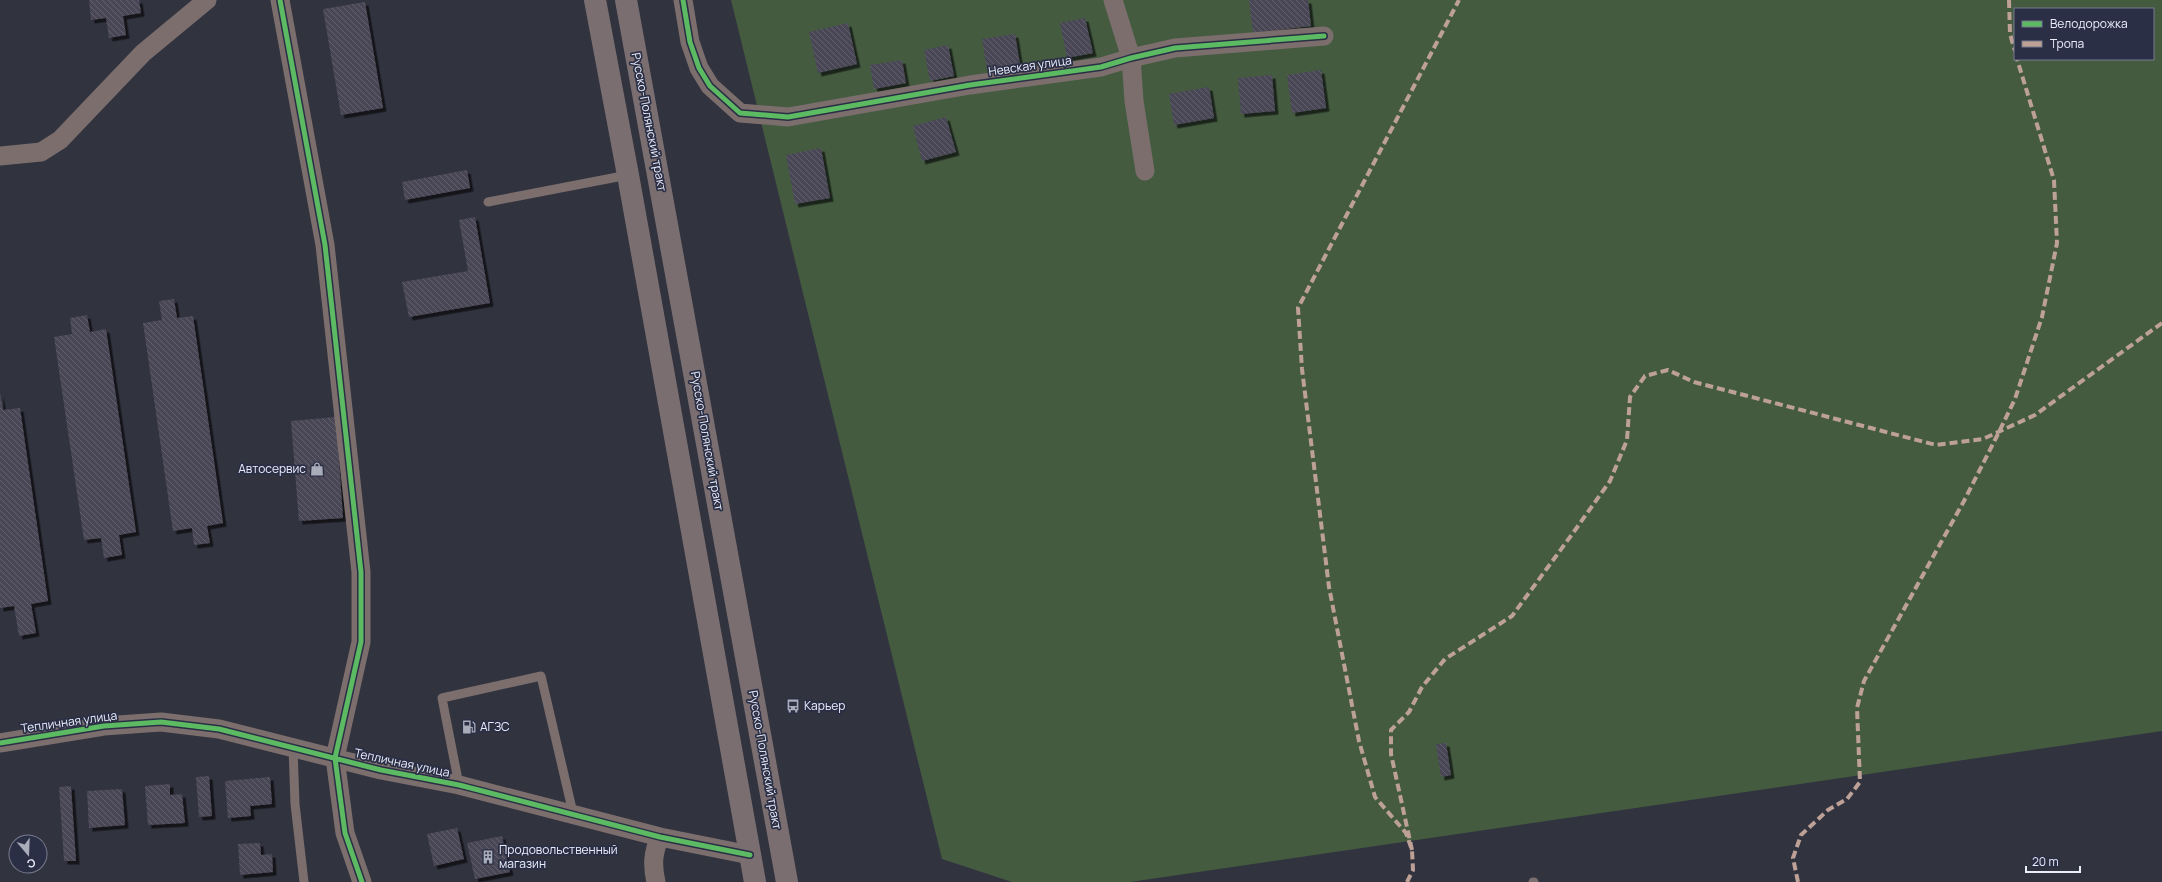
<svg xmlns="http://www.w3.org/2000/svg" width="2162" height="882" viewBox="0 0 2162 882" font-family="Manrope,sans-serif">
<style>
.grass{fill:#445b40;fill-rule:evenodd}
.building{fill:url(#building-back-hatch);filter:url(#shadow)}
.lines{fill:none;stroke-linecap:round;stroke-linejoin:round}
.service{stroke:#7b6e6d;stroke-width:9}
.minor{stroke:#7b6e6d;stroke-width:19}
.primary{stroke:#7b6e71;stroke-width:22}
.quiet{stroke:#bda197;stroke-width:4;stroke-dasharray:8 4;stroke-linecap:butt}
.cycleway-casing{stroke:#2b2f45;stroke-width:8}
.cycleway{stroke:#5cba63;stroke-width:5}
.labels{text-anchor:middle;stroke-width:3.5;stroke-linejoin:round;paint-order:stroke}
.street-label{font-size:12px;fill:#eaeefc;stroke:#2b2f45}
.poi-label{font-size:12px;fill:#eaeefc;stroke:#2b2f45;text-anchor:start}
</style>
<defs>
<pattern id="building-back-hatch" width="6" height="6" patternUnits="userSpaceOnUse"><rect width="6" height="6" fill="#484655"/><path d="M-1 5l2 2M0 0l6 6M5-1l2 2" fill="none" stroke="#63616e"/></pattern>
<filter id="shadow"><feDropShadow dx="3.5" dy="3.5" stdDeviation="0" flood-color="#0009"/></filter>
</defs>
<rect width="100%" height="100%" fill="#31333f"/>
<path class="grass" d="M731,0H2162V731L1130,882H1012L942,859ZM2015,9H2153V59H2015Z"/>
<path class="building" d="M89,0H139L141,13L123,16L126,35L109,38L106,18L91,20Z
M1249,0H1308L1311,26L1253,33Z
M365,2L383,108L341,115L323,9Z
M1085,18L1093,53L1067,58L1060,23Z
M848,23L857,64L818,73L809,32Z
M1015,34L1020,65L987,70L982,39Z
M948,45L954,76L930,81L924,50Z
M902,60L906,83L874,89L870,65Z
M1321,70L1326,108L1292,113L1287,75Z
M1272,75L1275,111L1241,114L1238,78Z
M1209,87L1214,118L1174,125L1169,94Z
M946,117L956,152L922,161L913,126Z
M821,148L830,198L795,204L786,155Z
M467,170L470,188L405,200L402,182Z
M475,217L490,303L409,317L402,282L468,271L459,220Z
M174,299L177,318L193,316L223,523L207,526L210,543L194,545L192,528L173,531L143,323L162,320L159,301Z
M87,315L90,332L106,329L136,532L119,535L122,555L104,558L101,538L84,540L54,337L72,334L70,318Z
M0,393L3,410L20,408L48,601L31,604L36,633L19,636L14,606L0,608Z
M336,417L343,518L299,521L291,421Z
M1446,743L1451,775L1441,777L1436,744Z
M209,776L212,816L199,817L196,777Z
M270,777L272,804L250,806L251,816L228,818L225,781Z
M170,784V795L182,794L185,823L148,825L145,786Z
M71,786L76,861H64L59,787Z
M122,789L125,825L89,828L87,791Z
M457,828L464,859L434,866L427,834Z
M502,836L510,872L475,879L467,843Z
M260,843L261,855L272,854L273,872L240,875L238,844Z"/>
<g class="lines">
<path class="service" d="M488,202L628,175
M293,747L295,804L304,882
M459,785L442,698L541,676L573,813
M1533,882H1534"/>
<path class="minor" d="M280,0L325,245L361,572V642L335,758L345,833L362,882
M683,0L690,42L699,68L710,86L740,113L788,117L970,85L1101,67L1131,58L1175,48L1324,36
M1113,0L1131,58L1134,101L1145,171
M0,156L41,152L60,140L143,53L207,0
M0,743L104,726L161,722L219,729L381,770L459,785L660,837L750,855
M656,882C652,865 653,852 660,837"/>
<path class="primary" d="M595,0L628,175L755,882
M626,0L787,882"/>
<path class="quiet" d="M2009,0L2010,34L2015,51
M1412,850L1391,754V730L1409,712L1422,687L1445,659L1512,616L1573,533L1610,481L1627,440L1630,397L1645,376L1668,370L1694,382L1936,445L1983,439L2035,415L2162,323
M1407,882L1413,870L1412,850L1406,833L1375,797L1359,741L1329,587L1302,369L1298,308L1459,0
M1798,882L1793,858L1801,835L1828,810L1847,799L1860,782L1857,708L1864,681L1964,501L1999,432L2015,399L2042,317L2057,243L2054,180L2017,59"/>
<g class="cycleway-casing">
<path id="cycleway" d="M280,0L325,245L361,572V642L335,758L345,833L362,882
M683,0L690,42L699,68L710,86L740,113L788,117L970,85L1101,67L1131,58L1175,48L1324,36
M0,743L104,726L161,722L219,729L381,770L459,785L660,837L750,855"/>
</g>
<use href="#cycleway" class="cycleway"/>
</g>
<defs>
<g id="shop-bare" transform="scale(1.08)"><path d="M-5-2.5h2.3a2.7 3.5 0 0 1 5.4 0H5L5.5 6h-11ZM-1.5-2.5h3a1.5 2.3 0 0 0-3 0Z" fill="#a9adba" stroke="#2b2f45" stroke-width="2.5" paint-order="stroke"/></g>
<g id="bus-bare" transform="scale(1.08)"><path d="M-5-6H5V4H4V6H2V4H-2V6H-4V4H-5ZM-3.5-4V0h7V-4ZM-3.5 1.2v1.5H-2V1.2ZM2 1.2v1.5H3.5V1.2Z" fill="#a9adba" stroke="#2b2f45" stroke-width="2.5" paint-order="stroke"/></g>
<g id="fuel-bare" transform="scale(1.08)"><path d="M-5.5-6h7V0h2V4h1.3V-2.5L3-4.5l.8-.8L6-3V5H2.5V1h-1V6h-7ZM-4.2-4.7v3.2H.2V-4.7Z" fill="#a9adba" stroke="#2b2f45" stroke-width="2.5" paint-order="stroke"/></g>
<g id="building-bare" transform="scale(1.08)"><path d="M-4-6H4V6H1V3H-1V6H-4ZM-2.5-4.3h1.7v1.8h-1.7ZM.8-4.3h1.7v1.8H.8ZM-2.5-1h1.7V.8h-1.7ZM.8-1h1.7V.8H.8Z" fill="#a9adba" stroke="#2b2f45" stroke-width="2.5" paint-order="stroke"/></g>
</defs>
<g fill-rule="evenodd">
<use href="#shop-bare" x="317" y="469"/>
<use href="#bus-bare" x="793" y="706"/>
<use href="#fuel-bare" x="469" y="727"/>
<use href="#building-bare" x="488" y="857"/>
</g>
<g class="labels">
<g class="street-label">
<text transform="translate(1030 66) rotate(-8)" y="4">Невская улица</text>
<text transform="translate(649 122) rotate(79)" y="4">Русско-Полянский тракт</text>
<text transform="translate(707 441) rotate(80)" y="4">Русско-Полянский тракт</text>
<text transform="translate(69 722) rotate(-8)" y="4">Тепличная улица</text>
<text transform="translate(765 760) rotate(80)" y="4">Русско-Полянский тракт</text>
<text transform="translate(402 763) rotate(12)" y="4">Тепличная улица</text>
</g>
<g class="poi-label">
<text x="306" y="473" text-anchor="end">Автосервис</text>
<text x="804" y="710">Карьер</text>
<text x="480" y="731">АГЗС</text>
<text x="499" y="854">Продовольственный<tspan x="499" dy="14">магазин</tspan></text>
</g>
</g>
<rect x="2014" y="8" width="140" height="52" fill="#2b2f45" stroke="#777b8e"/>
<rect x="2022" y="21" width="20" height="6" fill="#5cba63" stroke="#777b8e"/>
<text x="2050" y="28" font-size="12" fill="#eaeefc">Велодорожка</text>
<rect x="2022" y="41" width="20" height="6" fill="#bda197" stroke="#777b8e"/>
<text x="2050" y="48" font-size="12" fill="#eaeefc">Тропа</text>
<g transform="translate(28 854) rotate(161)"><circle r="19" fill="#2b2f45" stroke="#777b8e"/>
<path d="M0-3L7 15L0 10L-7 15Z" fill="#a9adba"/>
<text y="-6" font-size="11" font-weight="bold" text-anchor="middle" fill="#eaeefc">С</text>
</g>
<path d="M2026 866v6h54v-6" fill="none" stroke="#eaeefc" stroke-width="2"/>
<text x="2032" y="866" font-size="12" fill="#eaeefc" stroke="#2b2f45" stroke-width="3" paint-order="stroke">20 m</text>
</svg>
